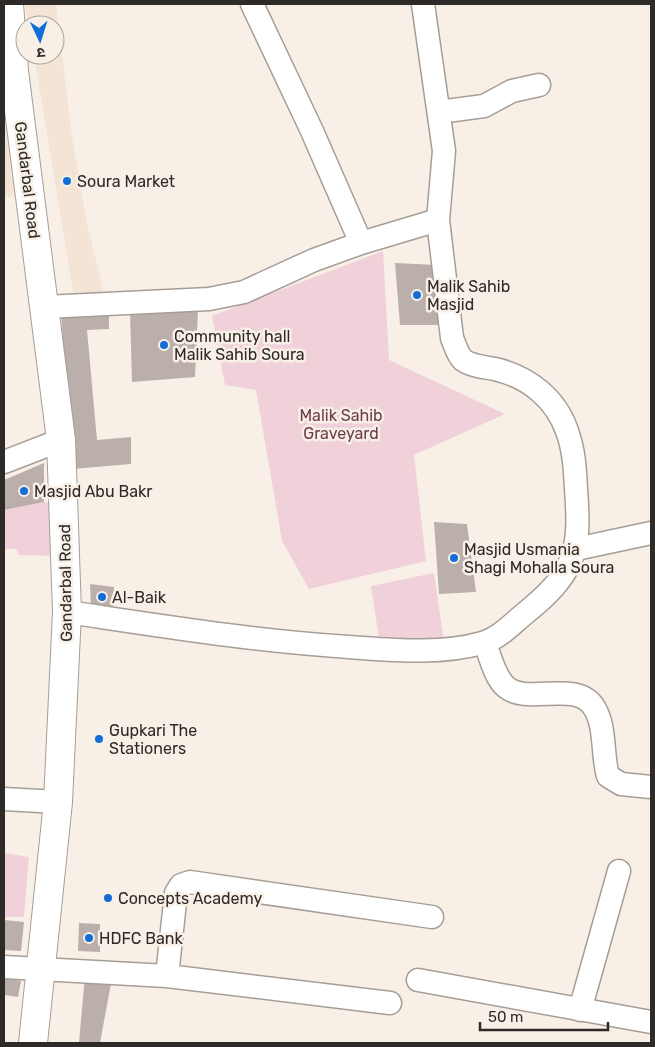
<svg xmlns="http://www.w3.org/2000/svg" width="655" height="1047" viewBox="0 0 655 1047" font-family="Rubik,'Noto Sans Devanagari',sans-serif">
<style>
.built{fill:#f3e4d6}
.green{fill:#f0d1da}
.building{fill:#bbafac}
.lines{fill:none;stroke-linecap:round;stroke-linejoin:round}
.minor-casing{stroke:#a69e96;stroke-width:25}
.major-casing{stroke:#a69e96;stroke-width:30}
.minor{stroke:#fff;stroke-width:22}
.major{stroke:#fff;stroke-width:28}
.poi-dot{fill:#136dd6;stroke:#f8f0e7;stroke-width:2}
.labels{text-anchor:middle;stroke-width:5;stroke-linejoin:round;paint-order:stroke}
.street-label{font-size:16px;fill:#2d2a27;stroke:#f8f0e7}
.poi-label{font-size:16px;fill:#2d2a27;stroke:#f8f0e7;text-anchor:start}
.park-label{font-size:16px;fill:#6d3c4d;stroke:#f8f0e7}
</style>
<rect width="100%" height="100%" fill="#f8f0e7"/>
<path class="built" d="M25,4H56L72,137L87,224L104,294L74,298L34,55H55V25H29Z
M4,52L24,195L4,197Z"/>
<path class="green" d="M383,251L389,360L505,414L414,455L426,561L309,589L282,541L256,390L225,385L212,316Z
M44,502L49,503L53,556L19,555L16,549H4V510Z
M434,573L444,642L380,645L371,586Z
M4,853L29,857L24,917H4Z"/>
<path class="building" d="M395,263L436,265L440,325H400Z
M109,310V329L87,330L97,440L131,437V464L72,469L61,312Z
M198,311L195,377L132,382L130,312Z
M44,463V502L4,510V480Z
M434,522L467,524L476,592L439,594Z
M90,584L114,587L113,609L91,607Z
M4,920L24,922L21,951L4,950Z
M79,923L100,924V952L78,951Z
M85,975L112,978L100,1043H79Z
M4,978L21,981L18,997L4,995Z"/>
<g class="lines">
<g class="minor-casing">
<path id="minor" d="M252,4L312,131L361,243
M439,112L484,106L512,91L539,85
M45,307L209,299L244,292L314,260L361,243L438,220
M4,462L61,440
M576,549L651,533
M67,612C162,626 254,641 349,647C393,650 439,655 482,643C498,639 511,625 523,615C575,573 581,553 576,489C575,469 574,450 567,431C556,399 529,377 495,369C485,367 471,366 463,360C457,354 455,345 452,338L438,220L444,151L423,4
M485,643C490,656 495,678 506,687C528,706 578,678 595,709C606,728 602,756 608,776L621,784L651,787
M4,799L58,802
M4,967L167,976L390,1003
M167,976L176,893L181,885L190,882L432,917
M418,980L651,1022
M580,1010L619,871"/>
</g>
<g class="major-casing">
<path id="major" d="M9,4L14,71L61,440L67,612L58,802L33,1043"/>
</g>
<use href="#minor" class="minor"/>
<use href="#major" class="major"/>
</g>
<g class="poi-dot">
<circle cx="67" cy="181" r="5"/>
<circle cx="417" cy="295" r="5"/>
<circle cx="164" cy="345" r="5"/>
<circle cx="24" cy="491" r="5"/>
<circle cx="454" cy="558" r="5"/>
<circle cx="102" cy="597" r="5"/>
<circle cx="99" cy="739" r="5"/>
<circle cx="108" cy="898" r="5"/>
<circle cx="89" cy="938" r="5"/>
</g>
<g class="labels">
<g class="street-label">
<text transform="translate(28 180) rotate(83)" y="6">Gandarbal Road</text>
<text transform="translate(65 583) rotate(-91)" y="6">Gandarbal Road</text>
</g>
<g class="poi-label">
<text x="77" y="187">Soura Market</text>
<text x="427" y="292">Malik Sahib<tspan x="427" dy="18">Masjid</tspan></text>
<text x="174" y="342">Community hall<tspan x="174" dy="18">Malik Sahib Soura</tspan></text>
<text x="34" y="497">Masjid Abu Bakr</text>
<text x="464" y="555">Masjid Usmania<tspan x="464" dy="18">Shagi Mohalla Soura</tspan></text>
<text x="112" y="603">Al-Baik</text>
<text x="109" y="736">Gupkari The<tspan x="109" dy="18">Stationers</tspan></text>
<text x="118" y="904">Concepts Academy</text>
<text x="99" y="944">HDFC Bank</text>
</g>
<g class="park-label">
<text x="341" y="421">Malik Sahib<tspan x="341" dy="18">Graveyard</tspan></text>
</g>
</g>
<rect width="655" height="1047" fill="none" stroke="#2d2a27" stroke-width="10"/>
<g transform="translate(40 40) rotate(176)"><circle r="24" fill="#f8f0e7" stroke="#a7a19a"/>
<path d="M0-4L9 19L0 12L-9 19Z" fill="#136dd6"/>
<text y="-8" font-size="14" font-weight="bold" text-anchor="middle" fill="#2d2a27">उ</text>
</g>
<path d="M480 1022v8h128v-8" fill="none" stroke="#2d2a27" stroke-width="2.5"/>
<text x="488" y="1022" font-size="15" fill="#2d2a27" stroke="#f8f0e7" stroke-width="4" paint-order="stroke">50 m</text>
</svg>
